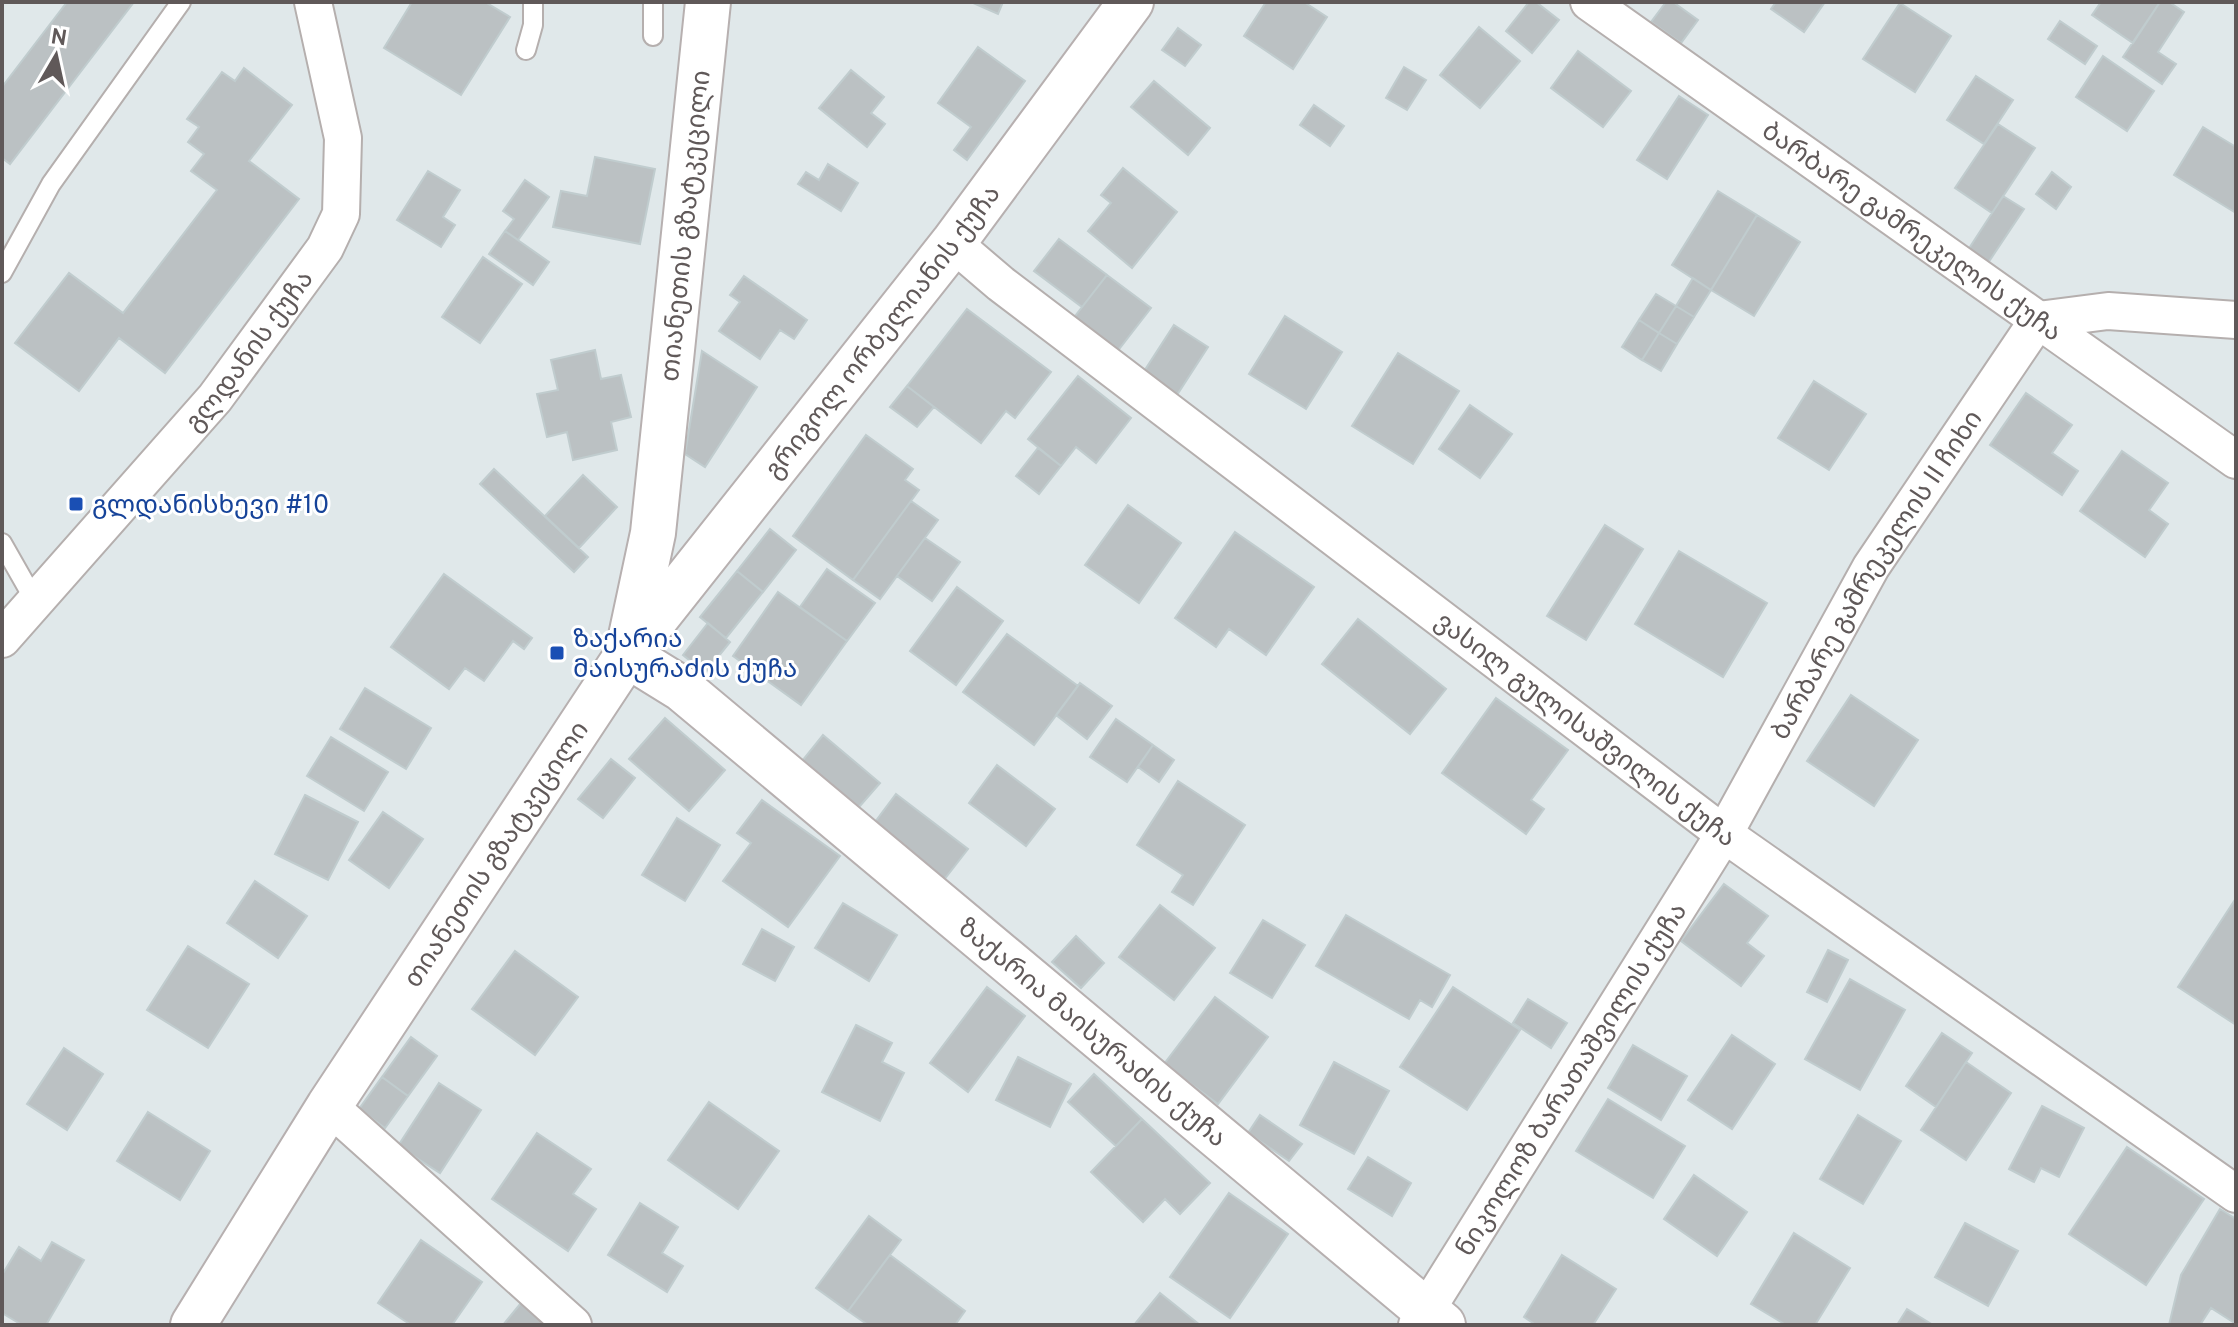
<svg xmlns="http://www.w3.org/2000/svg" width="2238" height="1327" viewBox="0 0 2238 1327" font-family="Overpass,'Noto Sans Georgian',sans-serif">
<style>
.building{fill:#bbc1c3;stroke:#c0ccce;stroke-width:2}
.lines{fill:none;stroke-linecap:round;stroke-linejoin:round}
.lane-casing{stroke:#b5afae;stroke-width:22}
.street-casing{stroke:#b5afae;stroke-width:40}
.secondary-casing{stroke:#b7b0b0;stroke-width:48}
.lane{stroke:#fff;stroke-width:18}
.street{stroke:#fff;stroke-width:36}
.secondary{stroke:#fff;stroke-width:44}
.transit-dot{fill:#1a4fb4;stroke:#fff;stroke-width:3}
.labels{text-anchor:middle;stroke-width:6;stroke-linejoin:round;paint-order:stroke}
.street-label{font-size:26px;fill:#605959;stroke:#fff}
.transit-label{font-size:26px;fill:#164399;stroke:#fff;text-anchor:start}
</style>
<rect width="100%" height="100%" fill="#e0e8ea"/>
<path class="building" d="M67,2H134L10,164L2,158V87Z
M412,2H485L510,17L461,95L384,48Z
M971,2H1003L998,14Z
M1266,2H1304L1327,17L1293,69L1244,36Z
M1529,2H1536L1559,20L1532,53L1506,31Z
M1666,2H1673L1698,20L1681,43L1651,22Z
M1776,2H1825L1804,32L1771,9Z
M2101,2H2160L2133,43L2092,15Z
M2160,2H2169L2184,12L2158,52L2176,64L2162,84L2123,57Z
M1900,3L1951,36L1915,92L1863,59Z
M2060,21L2097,46L2085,64L2048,39Z
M1479,27L1520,61L1480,108L1440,75Z
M1178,28L1201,45L1185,66L1162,50Z
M978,47L1025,81L967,160L954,150L971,127L938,103Z
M1578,51L1631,91L1603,127L1551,88Z
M2103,56L2154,91L2127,131L2076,97Z
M1404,67L1426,80L1407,110L1386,98Z
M244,68L292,105L249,161L299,199L165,373L119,338L79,391L15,343L69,273L123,313L217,190L191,171L204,154L188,142L199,127L187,119L222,72L235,81Z
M851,70L884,97L871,113L885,124L867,147L819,108Z
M1976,76L2013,100L1984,144L1947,120Z
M1154,81L1210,128L1188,155L1131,107Z
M1679,96L1708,115L1667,179L1637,160Z
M1314,105L1344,126L1330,146L1300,125Z
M1998,124L2035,148L1992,213L1955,188Z
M2203,127L2236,147V213L2174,175Z
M595,157L655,169L640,244L553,227L561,191L587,196Z
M828,164L858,183L841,211L798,184L806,172L819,180Z
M1123,168L1177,212L1132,268L1088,231L1111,203L1101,195Z
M428,171L460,190L443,217L455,225L441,247L397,220Z
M2052,172L2071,187L2056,209L2036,194Z
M525,180L549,197L518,240L505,231L514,219L503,211Z
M1718,191L1757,215L1711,290L1672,265Z
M2003,196L2024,209L1988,263L1968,250Z
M1757,215L1800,242L1754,316L1711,290Z
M505,231L549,262L533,285L489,254Z
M1059,239L1107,275L1082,307L1034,271Z
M483,257L522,284L480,343L442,317Z
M1107,275L1151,308L1116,353L1072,320Z
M744,276L807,320L794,339L780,330L760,359L719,331L740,302L730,295Z
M1693,278L1711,290L1694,317L1676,306Z
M1656,294L1676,306L1659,333L1639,320Z
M1676,306L1694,317L1677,344L1659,333Z
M967,309L1051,372L1015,418L1006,411L981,443L907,386Z
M1285,316L1342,352L1306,409L1249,374Z
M1639,320L1659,333L1642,360L1622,347Z
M1174,325L1208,347L1175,398L1141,376Z
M1659,333L1677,344L1661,371L1642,360Z
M595,350L601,379L621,375L631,417L611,422L617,450L573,460L567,432L547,437L537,394L558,390L551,360Z
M702,351L757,387L705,467L685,454Z
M1398,353L1459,391L1413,464L1352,426Z
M1078,376L1131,418L1096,463L1076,447L1061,466L1028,439Z
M1814,381L1866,414L1829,470L1778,438Z
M907,386L934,407L917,427L890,407Z
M2026,393L2072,425L2052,453L2078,471L2062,495L1990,445Z
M1470,405L1512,434L1480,478L1439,449Z
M866,435L913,469L905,480L919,490L853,580L793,536Z
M1038,448L1061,466L1039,494L1016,476Z
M2122,451L2168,483L2149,510L2168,524L2145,557L2080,511Z
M494,469L588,557L574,572L480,484Z
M583,475L617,507L579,548L545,516Z
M911,501L938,520L880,599L853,580Z
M1128,505L1181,543L1139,603L1085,565Z
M1605,525L1643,549L1586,640L1547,616Z
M770,529L796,550L763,592L737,571Z
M1235,532L1314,587L1266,655L1229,629L1216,647L1175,618Z
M925,538L960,562L932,601L897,576Z
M1679,551L1767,603L1723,677L1635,624Z
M827,569L875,603L847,641L800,607Z
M737,571L763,592L726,638L700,617Z
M444,574L532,638L524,649L513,641L484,681L465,668L449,689L391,647Z
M957,587L1003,621L956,685L910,651Z
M778,592L847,641L801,705L733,656Z
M1358,619L1446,689L1410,734L1322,664Z
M708,623L730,642L705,673L683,655Z
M1007,634L1078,686L1034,745L963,692Z
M1080,683L1112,706L1087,739L1056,715Z
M365,688L431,728L406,769L340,729Z
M1851,695L1918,740L1874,806L1807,761Z
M1496,698L1568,750L1531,800L1544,809L1526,834L1442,773Z
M665,718L725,770L689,811L629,759Z
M1116,719L1153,745L1127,782L1090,757Z
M823,735L880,783L859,807L802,761Z
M331,737L388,772L364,811L307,776Z
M1153,745L1174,760L1159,782L1138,767Z
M611,759L635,778L603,818L578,799Z
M997,765L1055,809L1026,846L969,803Z
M1178,781L1245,825L1193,905L1172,892L1183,875L1137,845Z
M896,794L968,849L943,881L872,826Z
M305,795L358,822L328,880L275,854Z
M762,800L840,856L788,927L723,881L751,843L737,833Z
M383,812L423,839L389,888L349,860Z
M677,818L720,845L685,901L642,875Z
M255,881L307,916L278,958L227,923Z
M1724,884L1768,916L1747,943L1764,956L1741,986L1681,941Z
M2236,898V1025L2178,987Z
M843,903L897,935L869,981L815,948Z
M1160,905L1215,948L1174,1000L1119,957Z
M1346,915L1450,975L1432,1007L1420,1000L1409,1019L1316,966Z
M1263,920L1305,945L1272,998L1230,973Z
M762,929L794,947L775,981L743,964Z
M1076,936L1104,963L1081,988L1052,962Z
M188,946L249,984L208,1048L147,1010Z
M1828,950L1848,960L1827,1002L1807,992Z
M515,951L578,997L535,1055L472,1009Z
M1850,979L1905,1010L1860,1090L1805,1059Z
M987,987L1025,1016L968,1092L930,1063Z
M1453,987L1520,1030L1467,1110L1400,1067Z
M1215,997L1268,1037L1218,1104L1164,1064Z
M1528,999L1567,1023L1551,1048L1513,1023Z
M856,1025L892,1043L882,1062L904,1073L880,1121L822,1092Z
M1942,1033L1972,1053L1936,1107L1906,1086Z
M1732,1035L1775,1064L1732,1129L1688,1100Z
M411,1037L437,1056L408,1096L382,1077Z
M1633,1045L1687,1076L1661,1120L1608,1088Z
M64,1048L103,1074L67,1130L27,1104Z
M1018,1057L1071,1084L1050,1127L996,1100Z
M1334,1062L1389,1091L1354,1154L1300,1125Z
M1966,1062L2011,1093L1966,1160L1921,1130Z
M1094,1074L1142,1119L1116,1146L1068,1102Z
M382,1077L408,1096L385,1128L359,1109Z
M439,1083L481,1110L440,1173L398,1146Z
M1608,1099L1685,1146L1653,1198L1576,1151Z
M709,1102L779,1151L738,1209L668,1160Z
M2042,1106L2084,1128L2059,1177L2041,1168L2034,1182L2009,1169Z
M148,1112L210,1151L180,1200L117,1161Z
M1260,1115L1302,1144L1289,1161L1248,1133Z
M1858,1115L1901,1141L1863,1204L1820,1179Z
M1142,1119L1210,1183L1180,1214L1165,1199L1143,1222L1091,1172Z
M537,1133L591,1169L573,1194L596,1209L568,1251L492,1199Z
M2127,1147L2204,1199L2146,1285L2069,1234Z
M1368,1157L1411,1183L1392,1216L1348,1189Z
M1694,1175L1747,1212L1717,1256L1664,1219Z
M1229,1193L1288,1234L1230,1318L1170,1277Z
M640,1203L678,1227L662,1253L683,1266L667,1292L608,1255Z
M2220,1209L2236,1219V1324L2211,1308L2200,1325H2169L2181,1275Z
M869,1216L901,1240L848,1311L816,1288Z
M1965,1223L2018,1251L1988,1306L1935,1277Z
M1794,1233L1850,1268L1815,1325H1786L1751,1304Z
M421,1240L482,1282L452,1325H411L378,1303Z
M52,1242L84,1260L46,1325H22L2,1313V1275L19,1247L41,1261Z
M890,1255L965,1311L955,1325H868L848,1311Z
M1562,1255L1616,1289L1593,1325H1536L1524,1317Z
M1160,1293L1200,1325H1134Z
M521,1303L547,1325H503Z
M1907,1309L1933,1325H1897Z"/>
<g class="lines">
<g class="lane-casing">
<path id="lane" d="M653,2V36
M526,50L533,25V2
M2,273L51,184L181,2
M2,543L35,601"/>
</g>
<g class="street-casing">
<g id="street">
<path id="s1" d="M1589,2L2236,460"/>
<path id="s2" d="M953,243L1001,284L1724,834L2236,1194"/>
<path d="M2038,320L2108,311L2236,320"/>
<path id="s3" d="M2,639L215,398L325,248L341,214L343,138L313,2"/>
<path d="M329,1106L573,1325"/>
<path id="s4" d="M1417,1325L1724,834L1871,567L2038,320"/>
</g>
</g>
<g class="secondary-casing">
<g id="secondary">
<path id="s5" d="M633,647L953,243L1131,2"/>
<path id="s6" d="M627,655L682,689L1443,1325"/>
<path id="s7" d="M193,1325L329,1106L627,655L653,533L708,2"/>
</g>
</g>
<use href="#lane" class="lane"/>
<use href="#street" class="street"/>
<use href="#secondary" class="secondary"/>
</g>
<g class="transit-dot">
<rect x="68" y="496" width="16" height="16" rx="4"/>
<rect x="549" y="645" width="16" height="16" rx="4"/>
</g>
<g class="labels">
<g class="street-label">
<text dy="9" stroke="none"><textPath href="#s7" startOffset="1232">თიანეთის გზატკეცილი</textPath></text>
<text dy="9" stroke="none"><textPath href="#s1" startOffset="396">ბარბარე გამრეკელის ქუჩა</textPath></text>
<text dy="9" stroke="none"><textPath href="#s5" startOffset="402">გრიგოლ ორბელიანის ქუჩა</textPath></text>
<text dy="9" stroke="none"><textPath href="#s3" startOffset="380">გლდანის ქუჩა</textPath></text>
<text dy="9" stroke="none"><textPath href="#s4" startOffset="880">ბარბარე გამრეკელის II ჩიხი</textPath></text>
<text dy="9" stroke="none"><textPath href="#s2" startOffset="798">ვასილ გულისაშვილის ქუჩა</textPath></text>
<text dy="9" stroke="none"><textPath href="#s7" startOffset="560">თიანეთის გზატკეცილი</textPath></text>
<text dy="9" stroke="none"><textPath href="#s6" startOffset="600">ზაქარია მაისურაძის ქუჩა</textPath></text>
<text dy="9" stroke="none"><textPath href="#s4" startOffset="290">ნიკოლოზ ბარათაშვილის ქუჩა</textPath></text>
</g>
<g class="transit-label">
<text x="92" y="513">გლდანისხევი #10</text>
<text x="573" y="647">ზაქარია<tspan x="573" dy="30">მაისურაძის ქუჩა</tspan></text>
</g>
</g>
<rect width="2238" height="1327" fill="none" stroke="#605959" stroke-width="8"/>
<g transform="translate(56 56) rotate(9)" stroke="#ffffff" stroke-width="6" paint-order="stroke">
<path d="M0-6L14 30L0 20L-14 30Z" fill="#605959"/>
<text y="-12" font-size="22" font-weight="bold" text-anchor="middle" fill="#605959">N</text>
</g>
</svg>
